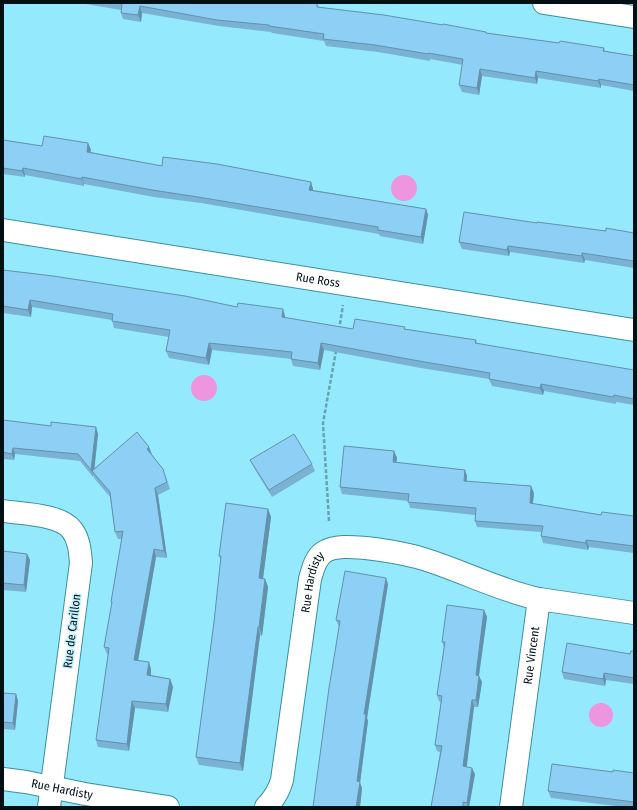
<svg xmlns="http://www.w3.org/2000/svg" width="637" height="810" viewBox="0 0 637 810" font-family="'Fira Sans Condensed',sans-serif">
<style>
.water{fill:#ed95de}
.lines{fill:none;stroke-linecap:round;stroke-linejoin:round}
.street-casing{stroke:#3a90a2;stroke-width:24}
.path{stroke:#65a3b1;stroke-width:2.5;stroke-dasharray:4 2;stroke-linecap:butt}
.street{stroke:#fff;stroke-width:22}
.wall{fill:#79b2d3}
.shaded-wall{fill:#6391ac}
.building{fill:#8dcff5;stroke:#6391ac}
.labels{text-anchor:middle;stroke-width:3;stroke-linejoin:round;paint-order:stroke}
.street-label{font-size:12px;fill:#001015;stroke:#c0f0fb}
</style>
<rect width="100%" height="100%" fill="#95e9fc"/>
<path class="water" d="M391 188a13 13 0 1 1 26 0a13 13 0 1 1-26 0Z
M191 388a13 13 0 1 1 26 0a13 13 0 1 1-26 0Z
M589 715a12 12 0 1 1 24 0a12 12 0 1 1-24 0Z"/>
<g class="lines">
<g class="street-casing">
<g id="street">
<path d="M544,3L634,17"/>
<path id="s1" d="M3,230L634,330"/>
<path d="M3,511C22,514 60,514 72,530C79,539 80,551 81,563L49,807"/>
<path id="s2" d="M3,779L26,782L85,794L168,807"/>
<path id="s3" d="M266,807C274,799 279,791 282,780L310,579C313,569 315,558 324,552C336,545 353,547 366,548C383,550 401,553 417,557C459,569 497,590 539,599"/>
<path id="s4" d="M511,807L539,599L634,613"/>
</g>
</g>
<path class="path" d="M339,330L343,305
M329,521L323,423L336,351"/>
<use href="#street" class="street"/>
</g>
<path class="wall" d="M80,3H317L319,7L487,33L559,43L604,48L605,51L634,56V91L601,85V88L538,78L537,84L482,76L479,95L462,92L459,85L463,65L430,59V61L378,52L326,46L324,41L272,33L271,32L219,26L142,13L141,22L123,19L121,13V10Z
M3,140L42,146L88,143L91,150L90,152L162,166L311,182L313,189V190L426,209L428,215L423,244L380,236L379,234L201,203L154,197L84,184V186L25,175V177L3,174Z
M537,223L606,231L634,233V268L585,260L584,263L510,252L509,256L462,249L459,242Z
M3,270L285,316V318L353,329L405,327V329L476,340L477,344L634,370V405L616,402V404L544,391L543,395L492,386L489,379L421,368L324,350L320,370L293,366L291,359L212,350L209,365L169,358L166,351L169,337L114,328L112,320L32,307L31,317L3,313Z
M3,420L98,434L94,468L149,447L152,455L163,469L170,489L158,495L167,558L156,557L138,660L151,669V675L170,679L173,687L168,712L135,708L129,751L98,747L96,740L108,654H107L104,647L112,604L111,602L122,539H118L115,532L110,497L94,478V476L93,477L80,461L15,454L14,460L3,459Z
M394,451L397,458L396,463L465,470L467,476V481L534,493L533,504L601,515L634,516V553L589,547L588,550L543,543L541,536V532L477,527L475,521V515L410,508L408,501L342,494L340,487Z
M250,460L312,464L315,471L272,497L253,466Z
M268,509L271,517L263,578L265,579L268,587L262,636L260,635L243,771L199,765L196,757L214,622L221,560L219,556Z
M3,551L27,554L30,560L26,592L3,590Z
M388,584L367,718L368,721L360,783L362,788L360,807L339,627L336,620Z
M484,610L487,617L479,676L482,682L478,707H474L466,767L475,774L469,807H431L440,752L437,751L435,745L441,702L439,701L437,695L444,647L442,642Z
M634,651V684L606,680L605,686L564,679L562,672L630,654Z
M3,693L16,694L18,701L15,730L3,729Z
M613,772L634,773V807H624L551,798L548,791Z"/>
<path class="shaded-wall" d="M140,6L142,13L141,22L138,15Z
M480,69L482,76L479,95L477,88Z
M536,71L538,78L537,84L535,78Z
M599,79L601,85V88L598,81Z
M88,143L91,150L89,158L87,152Z
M23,168L25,175V177L22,171Z
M82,177L84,184V186L82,179Z
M311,182L313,189L312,196L309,190Z
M426,209L428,215L423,244L421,237Z
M508,246L510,252L509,256L507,250Z
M582,253L585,260L584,263L582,256Z
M30,300L32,307L31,317L28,310Z
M283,309L285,316V324L282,317Z
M209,343L212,350L209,365L206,358Z
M321,343L324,350L320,370L318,363Z
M541,384L544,391L543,395L540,388Z
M96,427L98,434L94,473L92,471L93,477L91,470Z
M149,447L152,455L147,449Z
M13,448L15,454L14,460L12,454Z
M394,451L397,458L395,469L393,462Z
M465,470L467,476L466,488L464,481Z
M531,486L534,493L532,510L530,503Z
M155,488L158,495L167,558L164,551Z
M268,509L271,517L262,586L259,578Z
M586,540L589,547L588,550L586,543Z
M154,549L156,557L137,667L134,660Z
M27,554L30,560L26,592L24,585Z
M386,578L388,584L367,718L368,721L360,783L362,788L360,807H356L357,781L364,714Z
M265,579L268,587L262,636L259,627Z
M484,610L487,617L478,682L476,675Z
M258,627L260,635L243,771L240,763Z
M149,662L151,669L150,682L147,675Z
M604,673L606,680L605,686L603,679Z
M479,676L482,682L478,707L476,700Z
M170,679L173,687L168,712L166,704Z
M16,694L18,701L15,730L13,723Z
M472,700L474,707L466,773L463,766Z
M132,701L135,708L129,751L127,744Z
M472,768L475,774L469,807H468L467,803Z"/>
<path class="building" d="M117,3H317V7L384,15L443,25V24L486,32V33L559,43L560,41L604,48L603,51L634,56V85L599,79L598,81L536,71L535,78L480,69L477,88L459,85L463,59L428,53V54L375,45L323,39L324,34L269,26V25L217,20L140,6L138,15L121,13L122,4Z
M44,136L88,143L87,152L162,166L163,157L217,164L311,182L309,190L426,209L421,237L378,230V227L198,197L152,190L82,177V179L23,168L22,171L3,168V140L42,146Z
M464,212L537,223V222L606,231V228L634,233V261L582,253V256L508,246L507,250L459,242Z
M3,270L53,276L185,296L237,307L238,303L283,309L282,317L353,329L355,319L405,327L404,329L476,340L475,343L634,370V399L614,395L613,397L541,384L540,388L489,379L490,373L419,361L321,343L318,363L291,359L292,352L209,343L206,358L166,351L170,330L112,321L113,314L30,300L28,310L3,306Z
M3,420L51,426V422L96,427L91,470L78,454L13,448L12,454L3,452Z
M137,432L149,447L147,449L163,469L167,482L155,488L164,551L154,549L134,660L149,662L147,675L170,679L166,704L132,701L127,744L96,740L109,648L104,647L112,602H111L123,531L115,532L110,492L92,471Z
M294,434L312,464L269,490L250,460Z
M344,446L394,451L393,462L465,470L464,481L531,486L530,503L601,515L602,512L634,516V546L586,540V543L541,536L543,526L475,521L476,508L408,502L409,494L340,487Z
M226,503L268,509L259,578L265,579L259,627H258L240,763L196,757L214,622L221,556H219Z
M3,551L27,554L24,585L3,583Z
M345,571L386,578L364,714H366L357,781L360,782L356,807H313L329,688L340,621L336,620Z
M447,605L484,610L476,675L479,676L476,700H472L463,766L472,768L467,803L463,802V807H431L442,746L435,745L442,696L437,695L445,642H442Z
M567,643L630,654L631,651H634V678L604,673L603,679L562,672Z
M3,693L16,694L13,723L3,722Z
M552,764L613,772V770L634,773V802L548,791Z"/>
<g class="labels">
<g class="street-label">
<text dy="4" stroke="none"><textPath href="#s1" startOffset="319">Rue Ross</textPath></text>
<text dy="4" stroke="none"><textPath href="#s3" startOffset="232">Rue Hardisty</textPath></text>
<text transform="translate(72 631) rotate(-83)" y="4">Rue de Carillon</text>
<text dy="4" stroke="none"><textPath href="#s4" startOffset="153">Rue Vincent</textPath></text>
<text dy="4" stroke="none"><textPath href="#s2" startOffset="60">Rue Hardisty</textPath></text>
</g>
</g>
<rect width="637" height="810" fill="none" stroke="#001015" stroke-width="8"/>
</svg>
